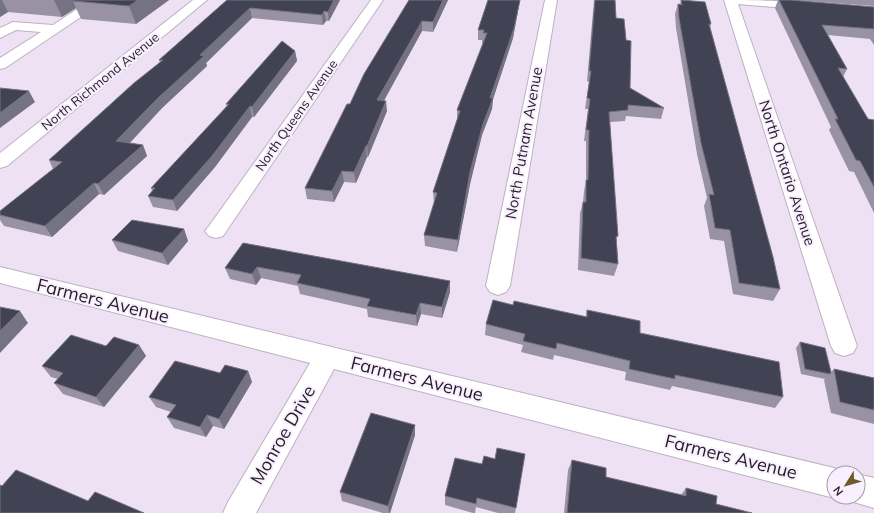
<svg xmlns="http://www.w3.org/2000/svg" width="874" height="513" viewBox="0 0 874 513" font-family="Mulish,sans-serif">
<style>
.lines{fill:none;stroke-linecap:round;stroke-linejoin:round}
.minor-casing{stroke:#bdb1c3;stroke-width:2}
.minor{fill:#fff;fill-rule:evenodd}
.wall{fill:#9892a4}
.shaded-wall{fill:#757283}
.building{fill:#414253;stroke:#757283}
.labels{text-anchor:middle;stroke-width:4;stroke-linejoin:round;paint-order:stroke}
.far-street-label{font-size:13px;fill:#231e25;stroke:#f9efff}
.street-label{font-size:15px;fill:#231e25;stroke:#f9efff}
.near-street-label{font-size:18px;fill:#231e25;stroke:#f9efff}
</style>
<rect width="100%" height="100%" fill="#eee1f4"/>
<g class="lines">
<g class="minor-casing">
<path id="minor" d="M91,0H106L5,68L0,69V58L41,32L16,30L0,38V28L13,22L53,25Z
M193,0H207L7,166L0,168V153Z
M371,0H383L223,236L216,238L209,236L205,231L209,226Z
M545,0H557L510,286L506,292L498,295L490,292L486,286Z
M724,0C737,0 808,0 813,6L807,10L738,4L857,346L853,353L844,356L835,353L831,346Z
M0,267L834,468L845,473H834V497H836L834,498L334,369L256,513H223L228,502L310,363L0,283Z
M858,474L874,478V508L847,500L846,497H858Z"/>
</g>
<use href="#minor" class="minor"/>
</g>
<path class="wall" d="M0,0H169L136,24L81,19L76,8L62,17L8,12L0,17Z
M227,0H340L329,21H326L323,25L252,18L206,63L207,66L162,108L130,143L143,145L147,156L104,195L99,194L52,237L4,226L0,220V211L53,169L49,160L160,62L159,60Z
M409,0H448L433,32L422,31L384,101L387,111L368,157H367L356,183L344,182L334,202L307,199L305,188L350,104Z
M488,0H520L513,38L493,99L492,109L482,135L470,184L457,252L425,246L424,235L434,203L433,192L457,121V110L484,43H482V40H478V30Z
M594,0H615L616,18L630,88L664,108L661,119L626,116L625,121L610,122L618,264L614,276L578,270L580,213L583,202L584,191L586,182V141H584L588,109H585L589,82L587,81Z
M681,0L711,24L710,28L780,289L773,301L733,294L724,241L710,239L704,206L707,198L697,154L676,28L675,14L678,4L680,5Z
M778,0H790L874,7V45L870,39L828,35L847,69L843,77L868,119L874,120V213L854,172L849,171L829,130L831,127L775,8Z
M792,0H874V6Z
M295,51L297,61L254,117H252L215,167L177,211L153,207L148,196L152,191L151,188L227,107L226,104Z
M184,229L188,241L168,265L118,251L112,240Z
M243,243L450,281V292L442,318L421,314L417,326L368,317L367,309L300,294L298,286L261,278L256,285L230,279L225,268Z
M513,305L586,317L587,310L783,397L775,408L672,386L670,390L625,380L626,372L554,355L553,360L521,352L523,345L485,335L486,324Z
M800,342L831,372L834,369L874,378V424L831,413L824,380L825,379L801,374L796,348Z
M139,345L146,356L104,407L63,394L54,383L58,379L51,377L42,366L106,346Z
M248,371L252,382L224,429L213,426L206,437L174,428L167,417L171,412L156,407L149,397L220,373Z
M415,425V435L390,513H383L342,501L340,492Z
M455,458L516,508L515,513H498L476,507L475,513H473L445,505V496Z
M572,460L606,477L681,495L686,488L716,504L752,513H564L568,470Z"/>
<path class="shaded-wall" d="M0,0H2L8,12L0,17Z
M54,0H88L73,1L76,8L62,17Z
M138,0H169L136,24L129,6Z
M334,0H340L329,21L328,12Z
M443,0H448L433,32V22Z
M520,0L513,38L493,99L492,109L482,135L470,184L457,252L458,240L470,172L483,124Z
M250,8L252,18L206,63L207,66L162,108L121,152L116,141L200,55Z
M324,11L326,21L323,25L322,15Z
M422,21V31L378,111L377,100Z
M295,51L297,61L254,117L252,107Z
M29,91L35,102L0,128V113Z
M386,101L387,111L368,157L367,146Z
M250,106L252,117L215,167L177,211L173,200Z
M143,145L147,156L104,195L98,184Z
M366,146L367,157L356,183L354,172Z
M342,171L344,182L334,202L332,191Z
M94,183L99,194L52,237L45,226Z
M184,229L188,241L168,265L162,253Z
M257,267L261,278L256,285L252,274Z
M450,281V292L442,318V307Z
M420,303L421,314L417,326L416,315Z
M20,311L28,323L0,353V331Z
M139,345L146,356L104,407L96,397Z
M248,371L252,382L224,429L219,419Z
M207,415L213,426L206,437L200,427Z
M415,425V435L390,513H389L388,506Z"/>
<path class="building" d="M75,0H138L129,6L73,1Z
M227,0H334L328,12L324,11L322,15L250,8L200,55L204,56L158,98L116,141L143,145L98,184L94,183L45,226L0,215V211L62,162L49,160L134,83L163,60H159Z
M409,0H443L433,22L422,21L377,100L386,101L367,146H366L354,172L342,171L332,191L305,188L347,104H350L364,74Z
M488,0H520L514,28L490,98H493L483,124L470,172L458,240L424,235L437,193L433,192L460,111L457,110L487,33H483L484,30H478Z
M595,0H615L616,18L624,19L626,40L631,41L630,88L664,108L628,105V110L609,112L618,236L616,237L618,264L581,258L583,202H586V180H588L589,130H586L590,99L587,98L591,71H589Z
M681,0L705,2L711,24H709L773,257L780,289L739,283L730,230L715,228L709,194L714,195L701,143L679,18L678,4L682,5Z
M779,0H790L874,7V29L822,25L847,69L838,68L868,119L874,120V187L860,161L856,160L835,119H838Z
M282,41L295,51L252,107L250,106L212,156L173,200L148,196L155,188H151L229,104H226Z
M0,88L29,91L0,113Z
M132,220L184,229L162,253L112,240Z
M243,243L450,281L442,307L420,303L416,315L367,306L370,299L297,283L301,275L257,267L252,274L225,268Z
M493,300L513,305L514,301L587,317V310L640,321V333L779,362L783,397L675,375V379L629,369L630,361L557,343L556,349L523,341L525,334L486,324Z
M0,307L20,311L0,331Z
M71,335L106,346L114,337L139,345L96,397L54,383L63,373L42,366Z
M800,342L825,348L831,372L830,374L805,369Z
M175,361L220,373L225,365L248,371L219,419L207,415L200,427L167,417L176,405L149,397Z
M834,369L874,378V410L840,402Z
M371,413L415,425L388,506L340,492Z
M497,448L525,454L516,508L477,498L476,504L445,496L455,458L482,464L484,456L495,459Z
M572,460L606,468V477L686,496V488L717,496L716,504L752,513H567Z
M16,470L88,501L95,492L144,513H0V485L2,486Z"/>
<g class="labels">
<g class="far-street-label">
<text transform="translate(100 81) rotate(-39)" y="5">North Richmond Avenue</text>
<text transform="translate(296 115) rotate(-55)" y="5">North Queens Avenue</text>
</g>
<g class="street-label">
<text transform="translate(524 143) rotate(-80)" y="5">North Putnam Avenue</text>
<text transform="translate(787 173) rotate(72)" y="5">North Ontario Avenue</text>
</g>
<g class="near-street-label">
<text transform="translate(103 301) rotate(14)" y="6">Farmers Avenue</text>
<text transform="translate(417 379) rotate(14)" y="6">Farmers Avenue</text>
<text transform="translate(283 435) rotate(-60)" y="6">Monroe Drive</text>
<text transform="translate(731 457) rotate(14)" y="6">Farmers Avenue</text>
</g>
</g>
<g transform="translate(846 485) rotate(233)"><circle r="19" fill="#f9efff" stroke="#a39ba8"/>
<path d="M0-3L7 15L0 10L-7 15Z" fill="#6d5b29"/>
<text y="-6" font-size="11" font-weight="bold" text-anchor="middle" fill="#231e25">N</text>
</g>
</svg>
